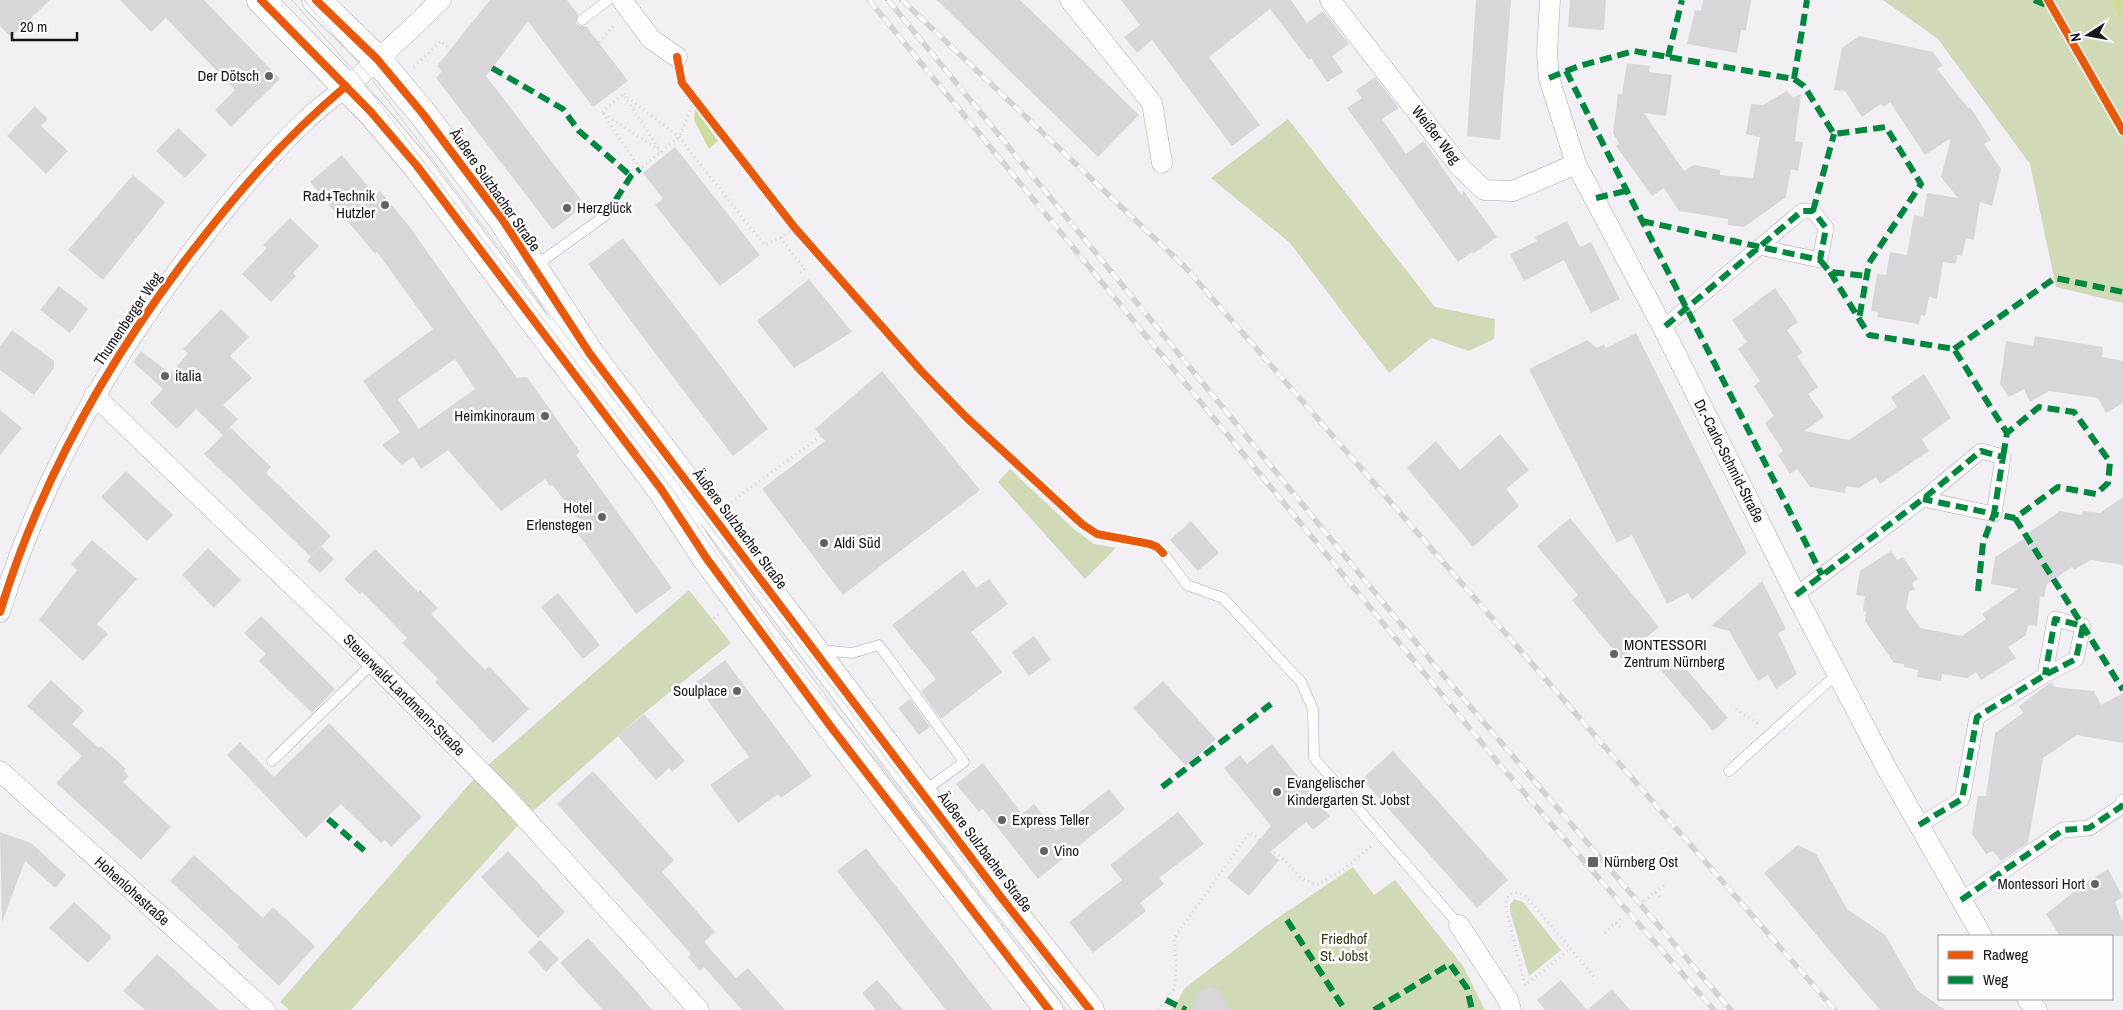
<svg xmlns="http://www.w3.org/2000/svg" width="2123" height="1010" viewBox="0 0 2123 1010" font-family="'Archivo Narrow',sans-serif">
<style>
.green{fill:#d1dab6}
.water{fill:#cedd9b}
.building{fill:#d9d6db;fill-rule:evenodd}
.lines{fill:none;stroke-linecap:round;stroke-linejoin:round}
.service-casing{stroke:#aba9ae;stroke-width:11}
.pedestrian-casing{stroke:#aba9ae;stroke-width:16}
.minor-casing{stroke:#aba9ae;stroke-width:21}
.primary-casing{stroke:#aba9ae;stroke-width:29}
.path{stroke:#d5d4d6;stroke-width:3;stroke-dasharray:1 4;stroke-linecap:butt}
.service{stroke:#fdfdfe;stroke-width:10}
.pedestrian{stroke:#fdfdfe;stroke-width:15}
.minor{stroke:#fdfdfe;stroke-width:20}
.primary{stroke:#fdfdfe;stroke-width:28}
.tram{stroke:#d3d2d4;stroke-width:1}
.rail-casing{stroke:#d3d2d4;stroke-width:5.5}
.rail{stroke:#fdfcfe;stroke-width:4;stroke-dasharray:11;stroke-linecap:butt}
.quiet{stroke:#00873e;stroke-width:6;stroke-dasharray:12 6;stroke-linecap:butt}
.cycleway-casing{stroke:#fdfcfe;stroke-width:11}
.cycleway{stroke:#e8590c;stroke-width:8}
.poi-dot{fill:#646166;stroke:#fdfcfe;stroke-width:2}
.labels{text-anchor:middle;stroke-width:5;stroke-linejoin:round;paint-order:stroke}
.poi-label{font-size:15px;fill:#171519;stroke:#fdfcfe;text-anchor:start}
.street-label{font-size:15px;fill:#171519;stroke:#fdfcfe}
.park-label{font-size:15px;fill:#313a11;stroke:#fdfcfe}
</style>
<rect width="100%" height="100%" fill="#f2eff5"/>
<path class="green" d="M1883,0H2109L2123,25V303L2056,287L2030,164L1938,39Z
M1288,119L1435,307L1495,319L1494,339L1469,351L1431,338L1389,373L1290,243L1211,178Z
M1010,469L1075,530L1094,544L1116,548L1085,579L998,482Z
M689,590L731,643L644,713L522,821L351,1010H289L280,1002L479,773Z
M1353,867L1374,895L1395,880L1463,966L1485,1010H1172L1185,988L1266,926Z
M1514,899L1523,902L1561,950L1529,976L1510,911V905Z"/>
<path class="water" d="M2109,0H2123V25Z
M695,109L718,141L709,149L694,120Z"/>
<path class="building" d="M0,0H50L11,37L0,26Z
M120,0H204L280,79L231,127L215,110L235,90L166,18L151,32Z
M490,0H567L578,15L576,24L580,26H586L628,81L593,107L528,21L486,76L585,205L553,230L436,78L442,71L437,66Z
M937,0H1020L1139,115L1098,157Z
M1121,0H1291L1307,23L1323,11L1349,44L1332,56L1343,72L1327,82L1311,58L1309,60L1270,9L1209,57L1260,125L1232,146L1152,40L1137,53L1124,37L1140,25Z
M1476,0H1511L1500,140L1467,136Z
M1570,0H1606L1604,30L1568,27Z
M1703,0H1751L1746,30H1741L1737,53L1687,44L1695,10L1701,11Z
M1859,36L1933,52L1943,66L1937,69L1968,108L1970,107L1991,140L1984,144L2001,169L1992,206L1980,202L1974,240L1966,238L1962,256L1957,255L1956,264L1943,262L1937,299L1929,297L1925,316L1921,315L1919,324L1877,317L1878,312L1871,311L1877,274L1886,275L1890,252L1907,255L1914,215L1923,217L1927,193L1958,198L1941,177L1951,138L1925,155L1890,102L1884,107L1881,104L1862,117L1845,91L1834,90L1842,48Z
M1627,63L1650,66L1649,72L1672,75L1666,116L1644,113L1684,171L1694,165L1720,170V175L1753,178L1760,137L1746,134L1751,104L1763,105L1787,91L1793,98L1801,94L1795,141L1803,142L1798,171L1791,169L1786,197L1744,227L1728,225V219L1679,211L1664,188L1652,196L1616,146L1619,143L1613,133L1618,94H1622Z
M1375,77L1399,108L1382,119L1406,154L1424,141L1462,196L1463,190L1497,237L1473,254L1472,252L1458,262L1347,108L1362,98L1356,90Z
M35,106L48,119L41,126L68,151L46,174L7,136Z
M178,128L207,155L185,178L156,151Z
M675,147L760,255L720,286L655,205L663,199L643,173Z
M342,155L375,195L380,191L409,226L517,378L527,377L580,452L576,455L672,588L636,614L578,534L584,529L553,485L550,486L545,479L501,511L448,450L421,469L413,457L402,465L382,445L400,432L363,381L433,329L377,252L375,254L346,219L343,222L310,182ZM455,359L475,389L419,429L398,399Z
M133,175L165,202L103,280L68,250Z
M290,218L319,246L293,273L296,276L271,302L242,274L267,248L263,245Z
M1567,221L1580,247L1591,242L1620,299L1591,313L1564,260L1524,281L1510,254L1537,241L1535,237Z
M623,238L768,429L733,456L588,264Z
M809,279L852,332L794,368L757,321Z
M59,286L88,309L70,333L40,310Z
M1775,288L1798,322L1787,330L1803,353L1797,356L1818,387L1808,394L1824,417L1804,431L1849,440L1897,407L1891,397L1924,374L1951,418L1922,439L1929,451L1880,484L1876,477L1859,488L1846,486L1845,493L1810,487L1797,469L1790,474L1778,455L1783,451L1765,423L1774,416L1754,386L1760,381L1738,349L1747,342L1732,320Z
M221,309L249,337L230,356L252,378L223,405L238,419L225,433L231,428L271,467L266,473L331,536L311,557L204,454L223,435L196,409L177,429L150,403L163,389L133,362L141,351L171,374L188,353L183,349Z
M12,330L54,361V368L34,395L0,370V346Z
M1636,333L1747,553L1692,600L1688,593L1667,604L1632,535L1617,543L1529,369L1587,340L1597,348L1604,344L1606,348Z
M2035,336L2103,347L2102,357L2123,361V403L2106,413L2098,398L2049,391L2030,402L2024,389L2009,397L2000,384L2006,341L2033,346Z
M882,371L980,490L843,595L762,489L825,441L815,429Z
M0,410L22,428L0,455Z
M1500,434L1529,470L1506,489L1519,506L1473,547L1407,468L1436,441L1460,470Z
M126,471L173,515L147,541L101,497Z
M2123,497V565L2091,560L2074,570L2072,567L2047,584L2044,597L2040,596L2037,626L2028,625L2026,635L2008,647L2016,658L1981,680L1976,672L1967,678L1942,674L1941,681L1917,677L1918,670L1904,667V664L1894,663L1865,621L1866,612L1863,611L1865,596L1856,595L1860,571L1891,551L1897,560L1903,557L1918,579L1912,583L1915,589L1909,592L1906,608L1920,628L1962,636L1986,619L1982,614L2018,589L1991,584L1995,557L2025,538L2024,536L2060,511L2082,515L2083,511L2100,513Z
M1570,518L1659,627L1621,659L1572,600L1578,595L1537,546Z
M1191,521L1219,553L1198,571L1170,540Z
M92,540L137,579L97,624L108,634L83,661L39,620L77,570L71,564Z
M321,546L334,559L320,573L307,561Z
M208,548L241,580L214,608L182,575Z
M375,549L418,592L420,590L438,608L431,614L485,670L489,666L529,709L493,743L435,682L438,679L402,643L407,638L362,592L360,594L344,579Z
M963,570L976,588L989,579L1008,604L971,632L1002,672L941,719L921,691L936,679L892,625Z
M1762,581L1786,629L1778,633L1797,674L1776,689L1768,675L1758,681L1729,631L1711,626Z
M558,593L600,645L583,659L541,607Z
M261,616L335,689L312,713L259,661L266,654L244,633Z
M1034,636L1051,660L1029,676L1012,652Z
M1675,656L1728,718L1713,731L1660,669Z
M725,660L812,776L781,798L778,794L738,823L710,785L749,757L695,683Z
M51,680L84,711L72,724L99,748L101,746L126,769L124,771L129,776L123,782L171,827L141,860L56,783L82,756L27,706Z
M1163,681L1216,739L1186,766L1133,708Z
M2051,682L2055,687L2094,691L2101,705L2123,693V743L2077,735L2043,758L2028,843L2001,861L1993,851L1986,854L1972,834L1978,796H1986L1995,733L2023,713L2019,706Z
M910,699L930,727L919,735L898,708Z
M644,714L685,761L672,772L669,768L656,780L618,736Z
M329,723L422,817L391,847L385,840L381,843L341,804L306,838L227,755L240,742L274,777Z
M1272,744L1330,816L1313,830L1306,822L1270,852L1279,860L1249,896L1227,878L1271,826L1224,768L1240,755L1247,764Z
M1393,751L1508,880L1477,908L1362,779Z
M983,763L1022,814L1034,804L1056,831L1109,789L1125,809L1038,879L983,809L979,812L956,784Z
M593,771L674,860L662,872L715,932L704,942L736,978L748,968L785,1010H742L704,967L700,971L688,957L691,954L557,804Z
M1178,812L1204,844L1159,878L1164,884L1140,903L1146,911L1093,953L1069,922L1122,880L1110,865Z
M0,832L31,843L66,875L55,888L25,861L2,922Z
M1798,845L1816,854L1847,909L1885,935L1917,990L1945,1010H1880L1764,873Z
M866,848L884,871L993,1010H946L837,871Z
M508,851L565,912L538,938L481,877Z
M194,855L263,918L273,907L315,946L279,986L237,947L239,945L170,881Z
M2108,869L2123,897L2115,902L2123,923V936H2060L2046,914L2085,883Z
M74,902L112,937L88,963L49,928Z
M588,938L632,986L652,1010H603L560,963Z
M540,940L559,959L546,972L528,952Z
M157,954L219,1010H145L123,991Z
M877,980L903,1010H876L862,993Z
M1561,980L1587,1010H1545L1537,1000Z
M1209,987L1219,990L1230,1010H1193L1198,993Z
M1612,989L1630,1010H1587Z"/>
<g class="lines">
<g class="service-casing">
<path id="service" d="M582,20L608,0
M535,266L606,215
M1163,553L1187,585L1223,598L1301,682L1313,709L1314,758L1459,925
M820,650L852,653L879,645L964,762L923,792
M272,761L373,663
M1729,771L1838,673"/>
</g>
<g class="pedestrian-casing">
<path id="pedestrian" d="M1663,328L1802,211H1813L1826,228L1820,260L1759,247
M1796,595L1923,499L1981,451L2003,457L1994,514L1923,499
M1919,825L1962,799L1977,717L2045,675L2076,659L2083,626L2055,619L2045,675
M1961,900L2063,830L2089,828L2122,806L2123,802"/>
</g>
<g class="minor-casing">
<path id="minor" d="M622,0L651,39L677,57
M1070,0L1152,103L1162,163
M1330,0L1460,167L1484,190L1513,191L1576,164
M1550,0L1547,53L1549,78L1576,164L1663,328L1796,595L1887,769L1982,936
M94,395L373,663L506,797L699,1010
M0,612C40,482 106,365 188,257C224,208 262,162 306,120C324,103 346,88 365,71C391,48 416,24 441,0
M0,771L265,1010
M1459,925L1508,1000L1511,1010
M2027,999L2037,1010"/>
</g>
<g class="primary-casing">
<path id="primary" d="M261,0L371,112L417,166L661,489L707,559L831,727L1049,1010
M316,0L377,59L423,114L502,219L590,354L1000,896L1090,1010"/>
</g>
<path class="path" d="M1892,0L1946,40L1969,75L2043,158L2083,214L2123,281
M599,42L615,24
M414,67L441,41L450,49
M602,112L623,94
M659,150L602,112L640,169L679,137L696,98
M661,152L623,94L679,137L764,245L780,238L795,228
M780,238L805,269L799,274
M892,449L897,448L904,442L914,441C930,462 916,478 924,491
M829,493L833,502L847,513L852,523L866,535
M731,502L825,433L850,451L856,473C872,472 889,465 892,449L890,443
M822,502L839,484L856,473
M1736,709L1758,724
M520,784L719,614
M1655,892L1664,886
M1644,901L1655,892L1660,897
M1616,923L1622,917
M1605,933L1616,923L1622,929
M1525,985L1506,909C1505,900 1507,896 1515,892L1526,896L1595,978
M1524,986L1570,949
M315,1010L493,811
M1158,1010L1175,988L1176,963L1174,938L1250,832L1285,861L1301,878L1317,885L1342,871L1371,846"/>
<use href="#service" class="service"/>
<use href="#pedestrian" class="pedestrian"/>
<use href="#minor" class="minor"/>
<use href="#primary" class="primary"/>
<path class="tram" d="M292,0L361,79L672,489L777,642L881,766L1066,1010
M304,0L367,73L916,798L1081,1010"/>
<g class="rail-casing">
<path id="rail" d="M869,0L1500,765L1714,1010
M888,0L1432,662L1731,1010
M902,0L1185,267L1835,1010"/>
</g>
<use href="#rail" class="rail"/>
<path class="quiet" d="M2034,0L2051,7
M1668,57L1682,0
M492,68L563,109L579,131L631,176
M1566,71L1822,575
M1549,78L1579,66L1634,51L1794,79L1804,86L1834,134L1886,127L1921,184L1869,263L1859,319
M1794,79L1807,0
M1596,198L1626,191
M1813,211L1834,134
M606,215L631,176L640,169
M1642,221L1820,260L1826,228L1813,211H1802L1663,328
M1820,260L1830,272L1867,276
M1830,272L1869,335L1954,349L2007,433L2003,457
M1954,349L2055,278L2123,292
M2015,518L2123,690
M1978,591L1983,543L1994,514L2015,518L2058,487L2096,494L2108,483L2110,462L2074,412L2039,407L2007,433
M1796,595L1923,499L1981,451L2003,457L1994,514L1923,499
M1162,787L1271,704
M328,819L366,852
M1919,825L1962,799L1977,717L2045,675L2076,659L2083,626L2055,619L2045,675
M1961,900L2063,830L2089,828L2122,806L2123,802
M1287,920L1345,1010
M1166,1000L1186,1010
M1374,1010L1450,964L1467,988L1472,1010"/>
<g class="cycleway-casing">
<path id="cycleway" d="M261,0L371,112L417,166L661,489L707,559L831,727L1049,1010
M316,0L377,59L423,114L502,219L590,354L1000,896L1090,1010
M2048,0L2123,131
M677,57L682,83L795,228L922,372L967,418L1082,524L1097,534L1150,544L1157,547L1163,553
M0,612C39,484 103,369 183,263C235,195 281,141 346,86"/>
</g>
<use href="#cycleway" class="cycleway"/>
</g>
<g class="poi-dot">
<circle cx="269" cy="76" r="5"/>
<circle cx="385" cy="205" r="5"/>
<circle cx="567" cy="208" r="5"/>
<circle cx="165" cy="376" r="5"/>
<circle cx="545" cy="416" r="5"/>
<circle cx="602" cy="517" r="5"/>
<circle cx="824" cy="543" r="5"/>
<circle cx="1614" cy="654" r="5"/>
<circle cx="737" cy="691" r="5"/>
<circle cx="1277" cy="792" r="5"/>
<circle cx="1002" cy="820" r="5"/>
<circle cx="1044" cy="851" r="5"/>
<rect x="1587" y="856" width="12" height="12" rx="2.5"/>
<circle cx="2095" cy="884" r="5"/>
</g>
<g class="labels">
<g class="poi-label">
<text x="259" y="81" text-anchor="end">Der Dötsch</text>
<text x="375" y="201" text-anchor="end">Rad+Technik<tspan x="375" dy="17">Hutzler</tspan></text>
<text x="577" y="213">Herzglück</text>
<text x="175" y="381">italia</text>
<text x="535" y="421" text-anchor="end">Heimkinoraum</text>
<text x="592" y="513" text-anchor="end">Hotel<tspan x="592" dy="17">Erlenstegen</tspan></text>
<text x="834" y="548">Aldi Süd</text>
<text x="1624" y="650">MONTESSORI<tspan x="1624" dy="17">Zentrum Nürnberg</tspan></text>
<text x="727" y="696" text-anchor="end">Soulplace</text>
<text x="1287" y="788">Evangelischer<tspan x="1287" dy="17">Kindergarten St. Jobst</tspan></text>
<text x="1012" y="825">Express Teller</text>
<text x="1054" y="856">Vino</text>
<text x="1604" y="867">Nürnberg Ost</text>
<text x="2085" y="889" text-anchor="end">Montessori Hort</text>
</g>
<g class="street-label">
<text transform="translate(1436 135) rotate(52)" y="5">Weißer Weg</text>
<text transform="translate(495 190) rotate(55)" y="5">Äußere Sulzbacher Straße</text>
<text transform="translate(128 319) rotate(-56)" y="5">Thumenberger Weg</text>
<text transform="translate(1729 461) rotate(63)" y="5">Dr.-Carlo-Schmid-Straße</text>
<text transform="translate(740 529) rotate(53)" y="5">Äußere Sulzbacher Straße</text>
<text transform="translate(404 695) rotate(45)" y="5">Steuerwald-Landmann-Straße</text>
<text transform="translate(985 852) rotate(53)" y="5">Äußere Sulzbacher Straße</text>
<text transform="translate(132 891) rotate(42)" y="5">Hohenlohestraße</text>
</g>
<g class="park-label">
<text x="1344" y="944">Friedhof<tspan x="1344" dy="17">St. Jobst</tspan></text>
</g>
</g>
<rect x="1938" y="935" width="175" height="65" fill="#fdfcfe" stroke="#a1a0a2"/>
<rect x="1948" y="951" width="25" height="8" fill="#e8590c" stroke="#a1a0a2"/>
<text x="1983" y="960" font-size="15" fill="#171519">Radweg</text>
<rect x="1948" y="976" width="25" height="8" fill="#00873e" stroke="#a1a0a2"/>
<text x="1983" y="985" font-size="15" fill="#171519">Weg</text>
<g transform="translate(2088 35) rotate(259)" stroke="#fdfcfe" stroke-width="4" paint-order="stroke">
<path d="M0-4L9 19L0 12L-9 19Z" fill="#171519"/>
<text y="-8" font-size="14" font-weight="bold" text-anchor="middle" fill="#171519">N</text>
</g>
<path d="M12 32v8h65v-8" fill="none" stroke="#171519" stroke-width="2.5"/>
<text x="20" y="32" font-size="15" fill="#171519" stroke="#fdfcfe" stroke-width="4" paint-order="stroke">20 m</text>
</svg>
